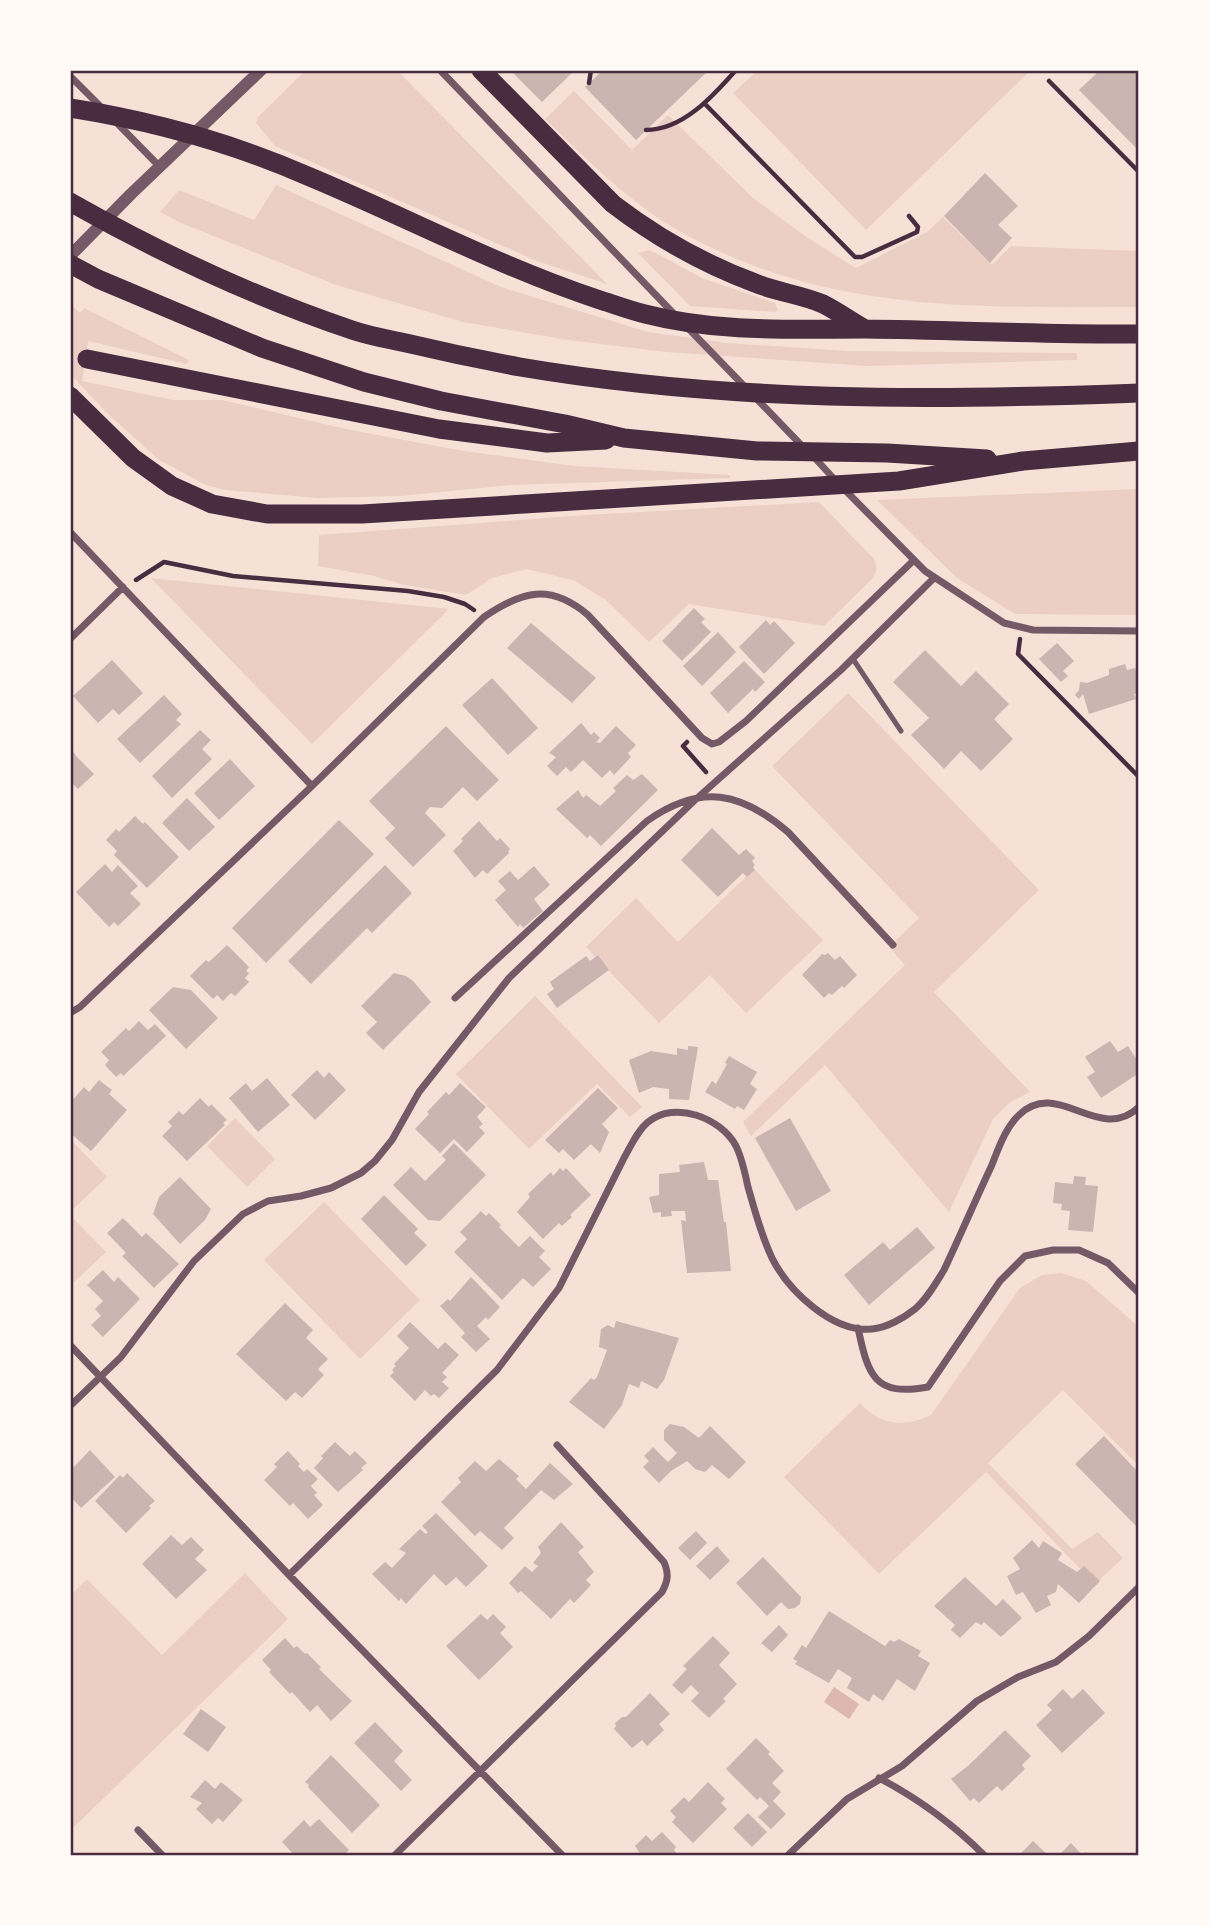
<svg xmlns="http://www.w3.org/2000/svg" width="1209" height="1926" viewBox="0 0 1209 1926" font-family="Poppins,sans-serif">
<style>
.green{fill:#ebcfc5}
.water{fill:#dcb8b0}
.building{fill:#ccb4b1}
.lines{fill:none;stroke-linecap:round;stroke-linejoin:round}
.path{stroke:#4a2c40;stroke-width:4.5}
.service{stroke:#755966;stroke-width:5}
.minor{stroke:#755966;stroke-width:7}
.tertiary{stroke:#755966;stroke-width:12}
.motorway{stroke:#4a2c40;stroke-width:19}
.neatline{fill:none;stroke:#4a2c40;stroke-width:2.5}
</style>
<rect width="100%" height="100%" fill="#f7e1d7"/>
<path class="green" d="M306,70H397L607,284L537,261L275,146L256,123L258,117Z
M758,70H1031L866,230L733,93Z
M574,91L632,150L668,115L753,198L808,238L856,268L927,232L943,217L992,265L1011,246L1139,251V307C976,307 827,314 679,231C630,203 585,158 545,119Z
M276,185L501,287L648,332L728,343L847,351L1077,353V360L867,366L666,352L568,340L463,322L336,285L181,223L160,212L179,190L254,220Z
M650,250L702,278L775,303L778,310L775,312L690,306L638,253Z
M70,304L80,313L84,308L189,360L187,364L88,341L82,381L173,400H222L346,429L458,450L574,466L730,475V478L511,485L401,496L317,498L225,490L206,485L159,460L108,414L70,374Z
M1139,489V615L1015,614L957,578L877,500Z
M819,502L874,559C878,567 877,571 872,579L824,626L689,604L649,642L606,600L573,580L526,569L492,578L466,595L404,585L374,576L318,566L319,535L585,515Z
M151,578L449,609L312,744Z
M848,693L1039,890L934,992L1030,1092L1009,1103L993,1119L949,1212L825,1065L751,1136L743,1122L905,965L889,947L919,918L772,766Z
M754,869L823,940L746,1013L710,975L659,1023L586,947L636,898L678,942Z
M535,996L642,1107L630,1117L597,1084L529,1149L456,1074Z
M235,1118L275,1159L247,1187L207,1146Z
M70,1139L107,1177L70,1212Z
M324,1202L420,1300L360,1359L264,1260Z
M70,1215L106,1252L70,1286Z
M1061,1273L1086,1281L1139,1327V1466L1063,1390L988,1463L1072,1549L1098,1532L1123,1558L1095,1584L986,1472L879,1574L784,1477L860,1403C879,1425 905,1428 931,1415L1020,1288L1042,1275Z
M245,1573L288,1619L70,1831V1596L87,1579L162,1655Z"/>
<path class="water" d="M834,1687L859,1704L849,1719L824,1702Z"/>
<path class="building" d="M510,70H575L542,102Z
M603,70H709L636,140L585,87Z
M1100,70H1139V151L1079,90Z
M985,173L1018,206L998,225L1012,238L990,263L944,216Z
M694,608L705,619L701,622L711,632L682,661L662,641Z
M766,620L770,625L774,621L795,643L764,674L739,647Z
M531,623L596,678L572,703L507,648Z
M718,632L736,652L702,686L683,666Z
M1057,643L1074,661L1063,671L1068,676L1061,682L1039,659Z
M925,650L961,686L976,671L1009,704L994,719L1013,739L981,771L961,751L944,769L911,735L929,718L893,682Z
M112,660L143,693L119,715L113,709L98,723L73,696Z
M744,661L765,682L755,692L753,689L728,713L710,693Z
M1125,664L1127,670L1135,668L1139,679V693L1134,694L1136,699L1089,714L1083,694L1079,699L1075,695L1079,690L1080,682L1087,683L1109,675V669Z
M492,678L538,728L508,755L462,705Z
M164,695L182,714L176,720L181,724L140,763L117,739Z
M581,723L591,735L594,732L600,738L596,742L600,743L616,726L636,745L628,753L631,757L614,775L610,770L602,778L583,760L571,772L566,767L557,776L547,766L556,757L549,753Z
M446,726L499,780L477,801L463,787L442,808L430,807L425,813L446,835L413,867L385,838L395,828L369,801Z
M200,730L211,740L202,749L212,759L172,798L152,776Z
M70,746L76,756L94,774L78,789L73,784L70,787Z
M230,759L255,786L219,820L194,793Z
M642,774L658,790L601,846L590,835L587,838L556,809L578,790L583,798L586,795L600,806L616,791L613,788L627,775L633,780Z
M187,798L215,827L189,851L162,823Z
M135,816L143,824L145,822L179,857L147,888L114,855L117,851L106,840L116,829L119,832Z
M339,820L374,854L266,963L232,928Z
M479,821L497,841L500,838L510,849L508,851L509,853L487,874L483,870L475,878L453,851L463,841L461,839Z
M712,828L739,855L746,849L755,858L752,861L755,865L753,867L755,870L747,877L743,873L718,897L681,860Z
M105,864L112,872L118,865L138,886L130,893L141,904L118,926L114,922L109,927L76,892Z
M385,865L412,893L372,933L367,928L311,984L288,961Z
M534,866L550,885L534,899L543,911L523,928L520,924L518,927L495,900L506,890L498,881L510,871L518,880Z
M227,945L249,967L246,971L249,973L245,978L249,982L235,996L231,993L223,1001L217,995L213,999L190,976L206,960L209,962Z
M828,953L835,960L840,956L857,975L844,988L842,986L832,995L829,993L824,998L802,975L822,954L825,955Z
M598,955L609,970L557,1008L547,994L554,989L550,982L586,956L590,961Z
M394,973L406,976L413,981L431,1002L383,1050L366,1033L377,1022L361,1006Z
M173,987L191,990L218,1018L186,1049L149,1010Z
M139,1021L148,1030L155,1024L166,1036L123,1076L121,1073L116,1077L105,1065L109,1060L101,1052L126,1028L129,1031Z
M1110,1041L1118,1052L1128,1046L1139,1063V1073L1101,1098L1087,1077L1095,1072L1085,1057Z
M688,1046L698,1047L689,1100L669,1099V1089L653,1087L639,1093L629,1060L651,1051L677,1055V1048L688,1050Z
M729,1056L757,1072L750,1084L757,1089L744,1110L737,1106L735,1109L705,1092L712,1081L716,1084L727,1064L725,1063Z
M317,1070L324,1078L329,1072L346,1090L315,1120L291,1095Z
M267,1078L290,1105L258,1132L229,1098L246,1083L252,1091Z
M99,1080L112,1090L109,1094L127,1110L91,1151L70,1133V1103L84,1087L89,1092Z
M460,1083L486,1107L477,1117L483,1124L479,1127L485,1133L467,1152L454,1139L440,1153L415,1129L429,1114L427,1112L446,1092L449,1095Z
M598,1088L618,1108L602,1124L609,1132L600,1153L591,1144L574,1160L563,1149L559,1153L545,1140Z
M200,1098L209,1107L211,1104L227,1120L223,1123L225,1125L187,1161L162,1136L172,1126L168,1122L179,1111L183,1115Z
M790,1118L831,1191L796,1211L755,1138Z
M454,1143L486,1175L440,1221L428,1220L393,1185L411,1167L425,1181L446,1160L442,1156Z
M704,1162L708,1180H718L724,1222H726L731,1271L687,1273L681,1220L686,1221L685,1211H671L672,1216L661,1217V1212L653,1213L649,1197L659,1195V1174L680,1172L679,1165Z
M560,1168L563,1171L566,1168L591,1195L570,1215L572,1217L562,1226L559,1223L543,1239L517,1212L530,1197L528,1194L551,1172L553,1176Z
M1074,1176L1086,1177L1085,1185L1098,1186L1093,1232L1068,1230L1070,1211L1061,1210L1062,1204L1053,1203L1055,1182L1073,1184Z
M180,1177L211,1209L205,1220L180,1244L153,1214L159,1197Z
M384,1195L418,1229L414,1233L427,1245L406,1266L361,1219Z
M481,1211L486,1216L489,1213L501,1225L499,1227L519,1247L530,1236L545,1251L539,1257L551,1269L533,1287L523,1278L502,1300L454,1252L467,1239L460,1232Z
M123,1218L142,1237L146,1233L179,1264L154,1288L122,1256L126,1253L107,1233Z
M917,1227L935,1248L869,1305L844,1275L883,1242L890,1250Z
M103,1270L114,1282L118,1277L140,1299L103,1337L91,1325L101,1316L95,1309L103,1301L87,1285Z
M471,1277L500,1307L488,1320L486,1317L477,1326L490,1339L476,1352L461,1337L465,1333L440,1306L448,1299L450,1301Z
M285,1303L313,1330L306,1338L328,1359L318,1369L324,1375L302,1398L295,1392L286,1401L236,1354Z
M616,1321L679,1338L664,1380L657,1389L641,1381L639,1388L629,1384L622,1405L604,1429L569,1402L591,1378L594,1380L597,1377L607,1350L599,1347L601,1329L608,1325L614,1328Z
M410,1322L438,1349L445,1342L459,1355L442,1373L447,1377L442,1382L449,1388L439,1398L434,1394L431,1396L425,1390L415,1401L390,1376L394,1372L392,1370L396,1366L394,1364L409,1348L397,1336Z
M670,1424L684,1427L699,1438L710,1426L746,1462L729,1479L712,1465L705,1472L695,1469L687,1461L671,1471L659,1483L643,1467L649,1461L644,1456L653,1447L668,1462L677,1453L664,1440V1430Z
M1104,1436L1139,1473V1522L1136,1526L1075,1464Z
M335,1442L350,1456L355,1451L367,1463L361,1468L363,1470L338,1492L314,1468L323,1458L321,1456Z
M90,1450L115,1477L81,1508L70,1496V1466L72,1469Z
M288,1451L300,1464L298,1466L304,1472L307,1469L318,1479L311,1486L317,1493L314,1495L323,1505L308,1519L293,1503L290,1506L264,1480L277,1467L274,1464Z
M499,1459L519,1476L516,1479L526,1489L550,1463L573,1484L554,1500L541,1490L504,1528L514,1538L502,1550L480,1531L475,1536L441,1502L461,1482L458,1478L475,1461L486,1471Z
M127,1473L155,1501L149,1506L151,1508L126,1533L95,1501L120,1475L123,1478Z
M436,1513L488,1566L466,1587L456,1577L446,1586L434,1574L406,1604L401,1598L399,1601L372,1574L385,1562L392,1568L406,1553L399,1549L420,1529L426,1534L428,1532L422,1526Z
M561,1522L584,1547L578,1552L594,1572L586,1580L591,1585L574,1603L570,1599L551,1619L521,1591L518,1593L509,1583L525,1566L532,1572L538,1566L533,1563L541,1553L538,1547Z
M696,1531L707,1543L690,1560L678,1548Z
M171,1535L182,1545L191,1537L204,1550L195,1559L207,1570L176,1599L142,1564Z
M1032,1540L1039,1548L1043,1541L1062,1553L1058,1560L1077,1572L1084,1566L1100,1581L1079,1603L1058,1584L1056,1592L1047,1596L1051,1605L1036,1613L1023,1592L1016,1595L1007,1576L1020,1569L1013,1558Z
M717,1546L730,1561L710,1580L696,1566Z
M763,1557L801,1597L800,1604L795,1608L788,1609L781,1602L767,1616L736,1583Z
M965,1577L996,1606L1003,1599L1022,1618L1001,1637L984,1622L981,1625L976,1622L960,1638L951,1630L955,1625L934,1606Z
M829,1611L885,1646L890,1640L894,1642L899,1639L921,1651L918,1656L930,1663L915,1691L897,1679L883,1701L873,1694L869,1702L847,1688L852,1678L838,1669L829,1683L795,1664L797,1661L793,1659L802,1645L806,1648Z
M481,1614L487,1620L493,1614L506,1627L500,1633L513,1647L479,1680L446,1646Z
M779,1625L788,1635L772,1652L761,1643Z
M713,1636L730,1653L719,1665L737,1684L723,1699L726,1701L709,1718L691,1701L699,1693L691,1685L682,1694L672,1685L687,1669L683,1666Z
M285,1638L294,1648L297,1646L305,1654L307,1653L321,1667L319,1669L352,1701L331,1721L317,1705L310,1712L292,1692L290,1694L269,1672L271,1670L262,1660Z
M1063,1689L1072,1699L1083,1689L1105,1713L1062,1753L1036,1725L1052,1710L1047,1705Z
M650,1693L670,1714L659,1724L664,1730L647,1746L642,1740L632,1748L614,1729L616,1726L615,1723L622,1717H626Z
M201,1709L226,1727L208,1752L183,1734Z
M375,1722L403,1751L394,1761L412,1780L401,1791L354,1743Z
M1005,1730L1031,1756L1022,1765L1025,1769L1002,1791L997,1786L979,1803L974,1798L970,1801L951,1779L968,1766Z
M756,1738L770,1752L768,1754L784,1771L772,1783L781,1792L773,1801L786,1814L771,1829L758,1817L769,1806L760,1797L757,1800L726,1769Z
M331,1755L380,1805L352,1833L308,1787L309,1785L305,1782Z
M205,1780L215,1789L221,1782L243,1800L223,1822L218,1818L212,1824L196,1809L202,1803L190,1797Z
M708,1782L725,1799L721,1803L727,1809L693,1843L672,1822L676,1817L670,1811L684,1797L689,1802Z
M748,1813L767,1832L752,1847L733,1828Z
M319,1819L349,1850L343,1856H295L282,1842L304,1820L310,1827Z
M662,1832L676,1847L674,1850L679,1856H642L635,1846L646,1835L652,1841Z
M1033,1841L1049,1856H1018Z
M1071,1843L1082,1855L1086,1852L1091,1856H1058Z"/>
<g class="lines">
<path class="path" d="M1049,81L1139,172
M589,83L591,70
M704,103L855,257H862L917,232L918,227L909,216
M646,130C683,130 713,96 736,70
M136,580L164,562L233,576L408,591L444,597L465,604L474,610
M1020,639L1018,654L1139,777
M687,742L683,746L706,772"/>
<path class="service" d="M853,659L901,731"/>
<path class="minor" d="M440,70L675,315
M70,76L102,108
M115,121L160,167
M686,326L746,388
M754,396L804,448
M813,456L836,481
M844,489L925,571L1004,623L1033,630L1139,631
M70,532L312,786
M70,639L123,587
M455,998L647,821C701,783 741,792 788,832L893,945
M70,1013L80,1007L312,786L484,617C522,591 550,583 588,615L702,738L712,744L719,742L746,721L913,561
M858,1328C868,1375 874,1397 928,1387L1000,1281L1025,1256L1053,1250H1079L1108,1263L1139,1293
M70,1345L289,1575L563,1856
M70,1406L121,1357L194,1261L243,1214L268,1201L301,1196L331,1188L361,1173L375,1161L392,1140L419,1092L509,978L695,800L841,670L934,578
M289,1575L497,1370L559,1288L624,1158C631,1146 637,1131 648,1122C675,1100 721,1118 736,1146C742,1158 745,1173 748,1187C755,1211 761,1235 772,1258C788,1290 832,1333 872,1329C886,1328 904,1318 915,1309C927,1299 936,1283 944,1270C960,1236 975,1201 991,1167C998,1150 1005,1128 1019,1115C1058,1077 1099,1145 1139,1107
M879,1778C919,1799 953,1824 985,1856
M138,1830L163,1856
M394,1856L662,1592C668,1581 669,1574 664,1562L557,1445
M787,1856L847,1799L902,1766L977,1701L1018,1677L1056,1662L1089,1636L1139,1587"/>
<path class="tertiary" d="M70,256L131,194L261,70"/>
<path class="motorway" d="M481,70L613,204C656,237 704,264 755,283C776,292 803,295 823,304C837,311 851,321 865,329
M70,108C153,121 233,143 310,177C406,217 498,266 597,299C613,304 629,310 645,314C719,333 791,329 866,329C957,330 1048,335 1139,334
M70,202C160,253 254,297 352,330C369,336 388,339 406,343C444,352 482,360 520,367C727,402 930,401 1139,393
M70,264L98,279L262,348L364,382L441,401L565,424L624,438L757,451L887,453L987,459
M87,359L439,429L547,443L606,440
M70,396L133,458L172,486L212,504L267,514H362L899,481L1023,461L1139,451"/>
</g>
<rect width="1209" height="1926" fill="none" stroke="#fffaf5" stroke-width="144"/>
<rect x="72" y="72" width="1065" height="1782" class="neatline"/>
</svg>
